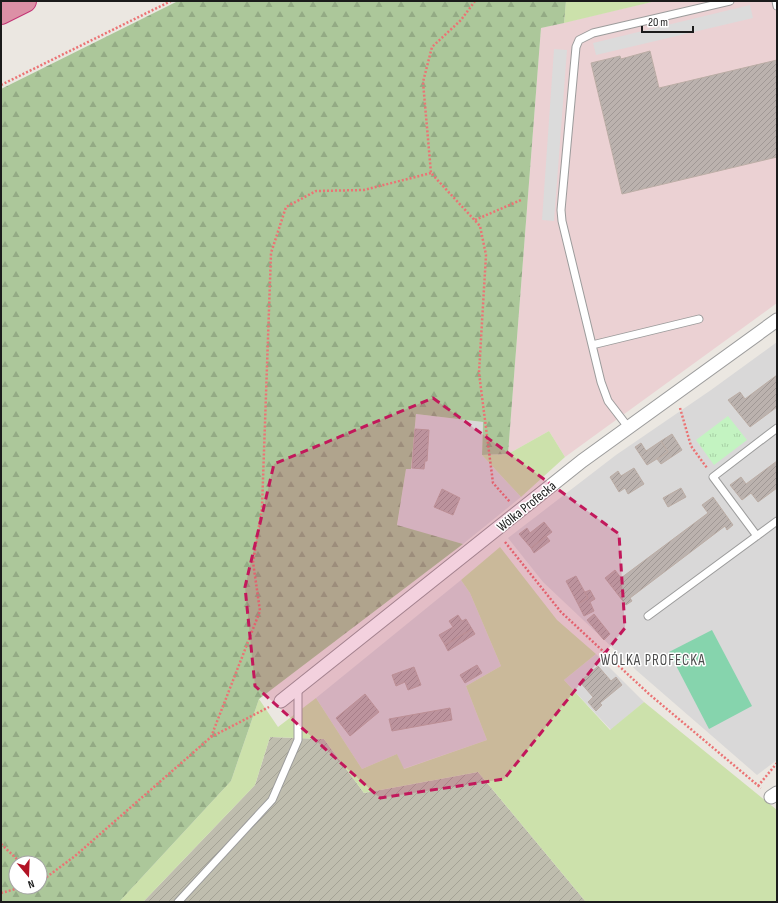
<svg xmlns="http://www.w3.org/2000/svg" width="778" height="903" viewBox="0 0 778 903" font-family="'Sofia Sans Condensed',sans-serif">
<style>
.residential{fill:#d9d8d8}
.commercial{fill:#ebd1d3}
.construction{fill:url(#construction-furrows)}
.grass{fill:#cce1ab}
.forest{fill:url(#forest-firs);fill-rule:evenodd}
.park{fill:url(#park-tufts)}
.pitch{fill:#86d4ad}
.parking{fill:#dbdbdb}
.building{fill:url(#building-hatch);stroke:#bbada5}
.lines{fill:none;stroke-linecap:round;stroke-linejoin:round}
.lane-casing{stroke:#9c9c9c;stroke-width:9}
.street-casing{stroke:#9c9c9c;stroke-width:15}
.highway-casing{stroke:#c33475;stroke-width:24}
.path{stroke:#eb7374;stroke-width:2.5;stroke-dasharray:2 2;stroke-linecap:butt}
.lane{stroke:#fff;stroke-width:7}
.street{stroke:#fff;stroke-width:13}
.highway{stroke:#dc90a6;stroke-width:22}
.marked{fill:#c2185b;fill-opacity:0.2;stroke:#c2185b;stroke-width:3;stroke-dasharray:8 5;stroke-linejoin:round}
.labels{text-anchor:middle;stroke-width:3;stroke-linejoin:round;paint-order:stroke}
.street-label{font-size:14px;fill:#1b1b1b;stroke:#fff}
.neighbourhood-label{font-size:15px;letter-spacing:1px;fill:#4e4e4e;stroke:#fff}
</style>
<defs>
<pattern id="construction-furrows" width="10" height="10" patternUnits="userSpaceOnUse"><rect width="10" height="10" fill="#bfbdae"/><path d="M-1 1l2-2M0 10L10 0M9 11l2-2" fill="none" stroke="#a4a295"/></pattern>
<pattern id="forest-firs" width="22" height="20" patternUnits="userSpaceOnUse"><rect width="22" height="20" fill="#acc79a"/><path d="M5 1l3.5 6h-7zM16 11l3.5 6h-7z" fill="#93aa84"/></pattern>
<pattern id="park-tufts" width="24" height="20" patternUnits="userSpaceOnUse"><rect width="24" height="20" fill="#c3f3c1"/><path d="M3 7l-1-3M5 7V3M7 7l1-3M15 17l-1-3M17 17v-4M19 17l1-3" fill="none" stroke="#a7d0a5"/></pattern>
<pattern id="building-hatch" width="6" height="6" patternUnits="userSpaceOnUse"><rect width="6" height="6" fill="#bbb2ae"/><path d="M-1 1l2-2M0 6l6-6M5 7l2-2" fill="none" stroke="#a09895"/></pattern>
</defs>
<rect width="100%" height="100%" fill="#ebe7e1"/>
<path class="residential" d="M777,342V760L757,775L636,670L543,582L508,538L616,455L711,390Z
M416,414L483,422L482,455L521,497L463,544L397,526L406,469H411Z
M461,580L470,593L501,666L466,686L487,740L403,769L397,754L362,769L316,698Z
M596,654L644,702L611,730L564,680Z"/>
<path class="commercial" d="M655,1H777V303L565,457L549,431L508,454L541,28Z"/>
<path class="construction" d="M270,737L324,739L364,793L478,772L586,902H143L255,785Z"/>
<path class="grass" d="M566,1H656L564,23Z
M549,431L565,457L521,497L482,455L508,454Z
M500,547L557,620L596,654L564,680L610,730L644,702L777,810V902H586L478,772L364,793L324,739L270,737L255,785L143,902H119L231,781L259,699L278,727L316,698L362,769L397,754L404,769L487,740L466,686L501,666L470,593L461,580Z"/>
<path class="forest" d="M178,1H566L564,23L541,28L508,454L482,455L483,422L416,414L411,469H406L397,525L463,544L259,699L231,781L119,902H1V89ZM16,863H40V887H16Z"/>
<path class="park" d="M728,416L747,440L714,465L696,440Z"/>
<path class="pitch" d="M712,630L752,706L709,729L669,652Z"/>
<path class="parking" d="M750,5L753,18L596,55L593,43Z
M554,49L567,50L554,221L542,220Z"/>
<path class="building" d="M650,51L659,88L777,60V157L622,194L591,63L620,56L621,59Z
M777,375V407L750,427L728,400L740,392L745,399Z
M415,429L429,430L427,461H425L424,469L412,468Z
M672,434L682,450L661,464L657,459L668,452L661,441Z
M661,441L668,452L647,465L635,447L641,443L646,451Z
M777,461V488L758,502L751,493L742,500L730,485L741,477L746,484Z
M634,468L644,484L628,494L625,488L619,492L610,477L618,471L621,476Z
M681,488L686,497L668,507L663,498Z
M442,489L460,498L453,515L434,507Z
M713,497L733,525L727,530L725,526L630,598L632,601L626,605L605,578L615,570L621,578L708,513L702,505Z
M544,522L552,532L531,548L519,534L527,528L530,533Z
M546,536L550,541L534,553L531,548Z
M576,576L588,598L578,604L566,581Z
M590,590L595,599L590,602L594,611L584,616L578,604L588,598L585,592Z
M594,614L610,634L604,640L587,620Z
M458,615L462,621L466,619L472,629L445,645L439,635L453,627L449,621Z
M472,629L475,634L448,651L445,645Z
M477,665L482,673L465,683L460,675Z
M598,666L611,681L616,677L622,685L600,703L602,705L596,711L588,702L593,697L580,682Z
M414,667L421,685L408,690L405,682L396,686L392,675Z
M365,694L379,712L350,736L336,718Z
M450,708L452,720L392,731L389,719Z"/>
<g class="lines">
<g class="lane-casing">
<path id="lane" d="M776,1L777,6
M592,345L699,319
M628,427L608,401L601,382L562,221L561,210L576,47L579,40L593,33L730,1
M757,536L713,477L777,428
M648,616L777,521
M178,902L272,800L298,740V688"/>
</g>
<g class="street-casing">
<path id="street" d="M281,701L582,461L777,320
M771,797L777,793"/>
</g>
<g class="highway-casing">
<path id="highway" d="M1,13L25,1"/>
</g>
<path class="path" d="M475,1L461,20L432,47L423,82L431,173L480,226L486,255L479,373L493,483L510,502
M1,85L171,1
M475,220L521,200
M680,408L691,446L707,468
M505,542L561,612L649,694L761,788
M211,737L260,611L253,562L262,508L271,253L286,207L316,191L364,190L431,173
M758,786L777,763
M1,844L21,863
M40,882L75,856L211,737L269,707
M1,893L23,887"/>
<use href="#lane" class="lane"/>
<use href="#street" class="street"/>
<use href="#highway" class="highway"/>
</g>
<path class="marked" d="M433,398L619,534L625,628L504,779L380,798L255,686L245,587L274,464Z"/>
<g class="labels">
<g class="street-label">
<text transform="translate(526 506) rotate(-39)" y="5">Wólka Profecka</text>
</g>
<g class="neighbourhood-label">
<text x="653" y="665">WÓLKA PROFECKA</text>
</g>
</g>
<rect width="778" height="903" fill="none" stroke="#1b1b1b" stroke-width="4"/>
<g transform="translate(28 875) rotate(161)"><circle r="19" fill="#ffffff" stroke="#a4a4a4"/>
<path d="M0-3L7 15L0 10L-7 15Z" fill="#b21325"/>
<text y="-6" font-size="11" font-weight="bold" text-anchor="middle" fill="#1b1b1b">N</text>
</g>
<path d="M642 26v6h51v-6" fill="none" stroke="#1b1b1b" stroke-width="2"/>
<text x="648" y="26" font-size="12" fill="#1b1b1b" stroke="#ffffff" stroke-width="3" paint-order="stroke">20 m</text>
</svg>
